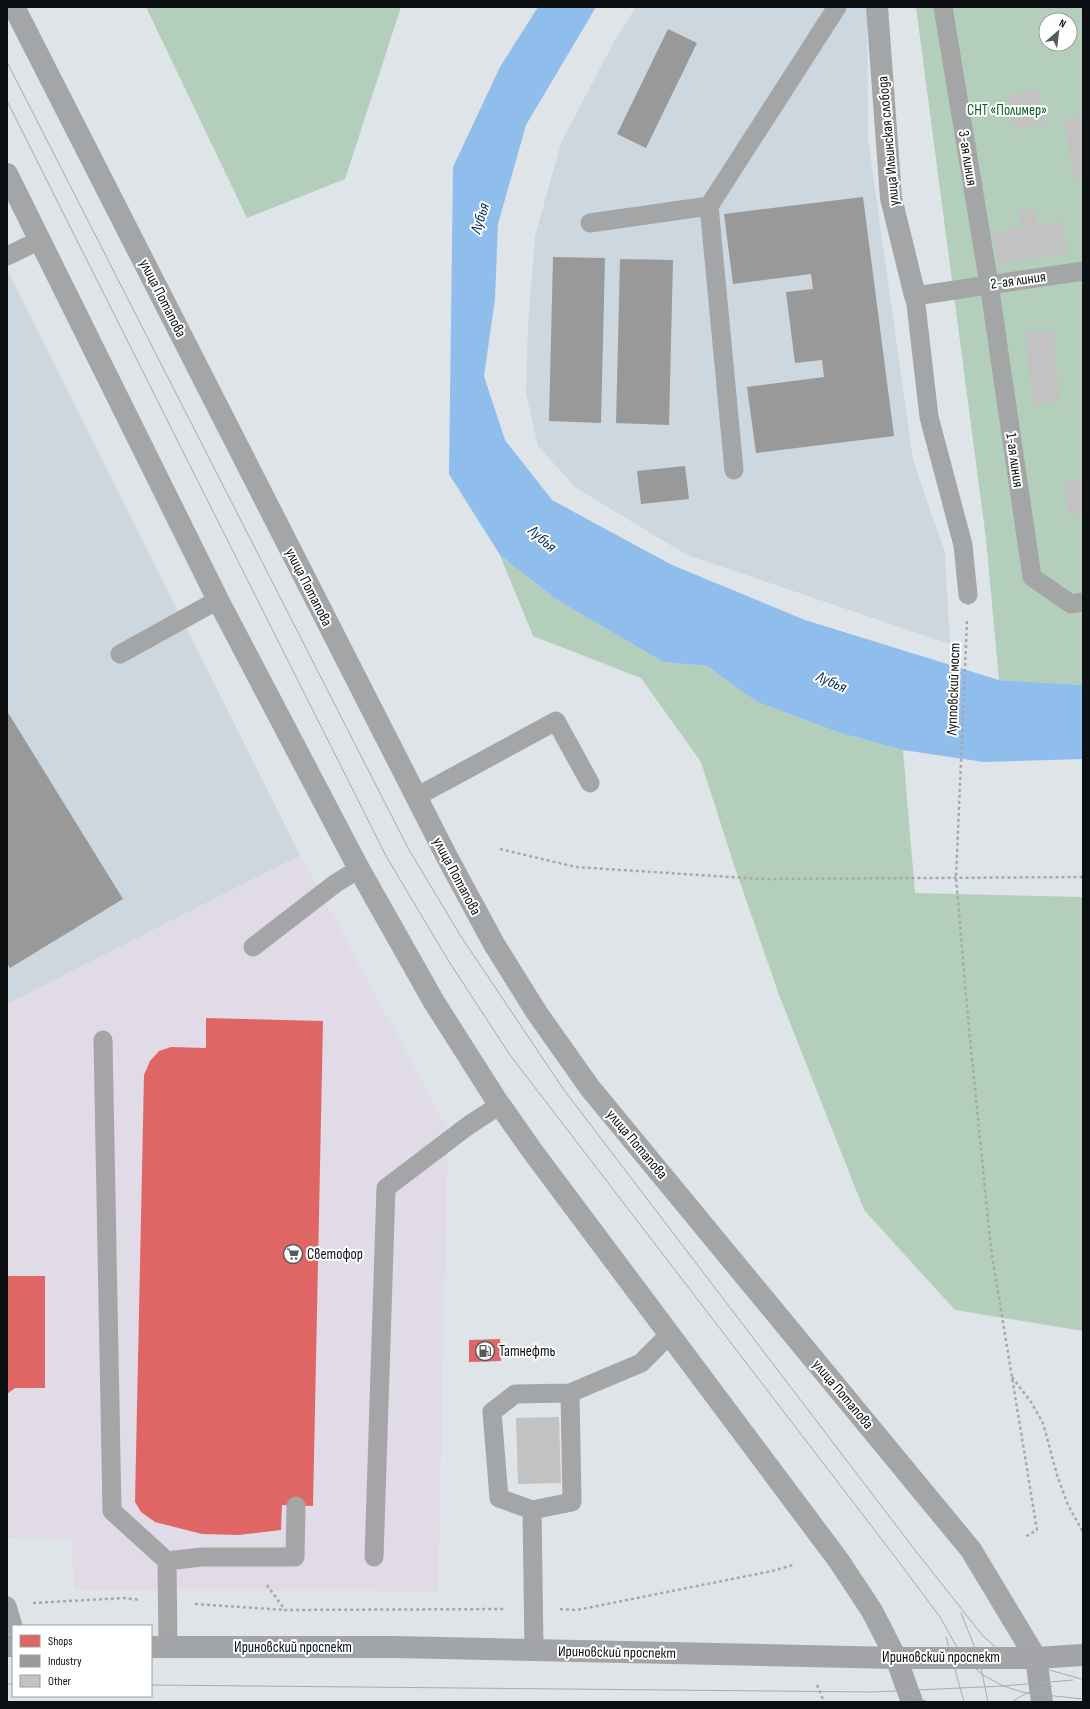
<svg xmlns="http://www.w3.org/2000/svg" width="1090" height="1709" viewBox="0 0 1090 1709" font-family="'Sofia Sans Condensed',sans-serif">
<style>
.commercial{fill:#e0dbe7}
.built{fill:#cdd7e0}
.green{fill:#b3cfbb;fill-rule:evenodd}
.water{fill:#90beec}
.shops{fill:#e06666}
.industry{fill:#999}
.building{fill:#c2c2c3}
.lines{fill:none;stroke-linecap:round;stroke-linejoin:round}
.path{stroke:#a7a8ac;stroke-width:2.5;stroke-dasharray:3 3;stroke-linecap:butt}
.service{stroke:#a4a5a7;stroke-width:19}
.minor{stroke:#a4a5a7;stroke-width:22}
.tertiary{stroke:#a4a5a7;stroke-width:22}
.secondary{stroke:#a3a4a7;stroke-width:22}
.tram{stroke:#a8abae;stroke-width:1}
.labels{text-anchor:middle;stroke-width:4;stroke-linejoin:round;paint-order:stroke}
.park-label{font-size:15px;fill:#08612a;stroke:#fff}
.street-label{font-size:15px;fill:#0c0f11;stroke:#fff}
.poi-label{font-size:15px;fill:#0c0f11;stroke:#fff;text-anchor:start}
.water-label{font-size:16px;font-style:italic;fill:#013059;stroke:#fff}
</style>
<rect width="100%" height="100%" fill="#dfe4e8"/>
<path class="commercial" d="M300,855L448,1130L438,1591L74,1590L72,1540L7,1538V1004Z"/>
<path class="built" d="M636,7H867L868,139L913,460L945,553L950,644L687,555L576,488L538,446L526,393L528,324L535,236L561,143L616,38Z
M7,270L300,855L7,1004Z"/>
<path class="green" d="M146,7H401L345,179L247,218Z
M916,7H1083V685L999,680L986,539ZM1046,20H1070V44H1046Z
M500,555L554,598L663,662L707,666L757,702L840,733L903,750L915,893L1083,897V1331L955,1310L864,1210L779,995L733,862L701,762L641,678L533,636Z"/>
<path class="water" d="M538,7H596L526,125L498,224L495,299L484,376L505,440L552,500L672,565L805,620L999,680L1083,685V759L984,762L903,750L840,733L757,702L707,666L663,662L554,598L500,555L449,474L453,167L500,67Z"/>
<path class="shops" d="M206,1018L323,1021L313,1506L282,1505L281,1530L238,1535L202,1534L155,1522L141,1512L135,1502L144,1075L150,1061L159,1051L171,1047L206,1048Z
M7,1276H45V1388H15L7,1394Z
M500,1339L501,1361L469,1362V1340Z"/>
<path class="industry" d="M668,29L697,43L646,148L617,134Z
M863,197L894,436L756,453L747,387L824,377L822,360L795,363L786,292L813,289L811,274L733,284L724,214Z
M553,257L605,258L601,423L549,421Z
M620,259L673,260L669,425L616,423Z
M685,466L689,499L641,504L637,471Z
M7,711L123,899L10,968L7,963Z"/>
<path class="building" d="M1079,7H1083V29H1082Z
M1040,90L1046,125L1015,130L1009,95Z
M1083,117V179L1074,180L1064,119Z
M1035,209L1038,225L1063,221L1068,253L998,264L993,232L1021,228L1018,211Z
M1053,330L1060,402L1032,405L1025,332Z
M1083,479V513L1070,516L1062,484Z
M559,1417L561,1483L518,1484L516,1418Z"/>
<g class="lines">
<path class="path" d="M967,621L956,878L969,1029L991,1249L1037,1530L1025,1537
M500,849L576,867L760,879L1083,877
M1012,1377L1031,1402L1043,1423L1057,1475L1068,1505L1083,1532
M267,1585L285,1610L505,1609
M33,1603L124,1598L140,1600
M195,1604L285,1610
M560,1609L577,1610L772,1571L793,1565
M817,1685L824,1702"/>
<path class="service" d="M943,7L989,284L1032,577L1071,604L1083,602
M590,223L709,206
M7,256L40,240
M734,470L709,206L837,7
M968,595L963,545L929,417L915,296L1083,271
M120,654L218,600
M416,797L556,721L590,783
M253,947L336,883L359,869
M103,1040L112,1511L167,1561L168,1647
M570,1393L572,1502L532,1510L499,1498L492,1412L515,1394L570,1393L641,1363L669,1335
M532,1510L534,1650
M374,1557L386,1188L469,1125L500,1105
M167,1561L202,1557H295L296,1506
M7,1606L13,1626"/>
<path class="minor" d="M877,7L891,198L915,296"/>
<path class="tertiary" d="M14,7L447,857L494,944L537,1013L590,1088L971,1550L1036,1658
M7,174L218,600L359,869L434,1002L495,1098L533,1152L839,1561L872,1611L896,1658"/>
<path class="secondary" d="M7,1646H13
M151,1647H395L896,1658H1036L1083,1655
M896,1658L912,1702
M1036,1658L1042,1702"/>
<path class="tram" d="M7,62L408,848L460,935L564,1090L918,1554L983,1636L1007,1658L1081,1679
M7,101L386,856L448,960L510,1055L896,1558L940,1617L963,1658L983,1675L1003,1686L1026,1693L1083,1699
M961,1613L979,1658L988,1702
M946,1637L964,1702
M7,1684H13
M151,1685L873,1692L1003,1686L1073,1680
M901,1694H909L928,1702
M1012,1702C1025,1693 1036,1688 1052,1686"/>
</g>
<defs>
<g id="supermarket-ring" transform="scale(1)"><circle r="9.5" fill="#fff" stroke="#565a5c" stroke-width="1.5"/><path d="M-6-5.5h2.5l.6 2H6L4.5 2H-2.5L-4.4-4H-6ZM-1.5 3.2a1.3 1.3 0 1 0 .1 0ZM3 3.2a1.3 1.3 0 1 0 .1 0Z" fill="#565a5c"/></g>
<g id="fuel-ring" transform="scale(1)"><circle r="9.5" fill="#fff" stroke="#565a5c" stroke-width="1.5"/><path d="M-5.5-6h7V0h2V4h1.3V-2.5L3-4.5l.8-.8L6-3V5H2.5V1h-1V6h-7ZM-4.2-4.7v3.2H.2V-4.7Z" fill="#565a5c"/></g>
</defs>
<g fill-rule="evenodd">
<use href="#supermarket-ring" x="293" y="1254"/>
<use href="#fuel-ring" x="485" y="1351"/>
</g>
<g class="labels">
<g class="park-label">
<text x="1007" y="115">СНТ «Полимер»</text>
</g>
<g class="street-label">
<text transform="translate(888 141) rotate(-95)" y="5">улица Ильинская слобода</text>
<text transform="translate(968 158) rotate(81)" y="5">3-ая линия</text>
<text transform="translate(1018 280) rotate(-8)" y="5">2-ая линия</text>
<text transform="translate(163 298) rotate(63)" y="5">улица Потапова</text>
<text transform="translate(1015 460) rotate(82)" y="5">1-ая линия</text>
<text transform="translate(309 587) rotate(63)" y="5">улица Потапова</text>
<text transform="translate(953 689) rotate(-88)" y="5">Лупповский мост</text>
<text transform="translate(457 876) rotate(62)" y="5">улица Потапова</text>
<text transform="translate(637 1144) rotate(50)" y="5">улица Потапова</text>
<text transform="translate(843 1394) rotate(50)" y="5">улица Потапова</text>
<text x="293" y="1652">Ириновский проспект</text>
<text transform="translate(617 1652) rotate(1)" y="5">Ириновский проспект</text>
<text x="941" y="1662">Ириновский проспект</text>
</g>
<g class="poi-label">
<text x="307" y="1259">Светофор</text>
<text x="499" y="1356">Татнефть</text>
</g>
<g class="water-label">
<text transform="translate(479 218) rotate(-73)" y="6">Лубья</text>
<text transform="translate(543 538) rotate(41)" y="6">Лубья</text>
<text transform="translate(832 681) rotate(24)" y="6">Лубья</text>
</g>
</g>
<rect width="1090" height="1709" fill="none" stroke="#0c0f11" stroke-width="16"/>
<rect x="12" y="1625" width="140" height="72" fill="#ffffff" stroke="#9e9fa0"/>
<rect x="20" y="1635" width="20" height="12" fill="#e06666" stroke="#9e9fa0"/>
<text x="48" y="1645" font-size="12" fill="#0c0f11">Shops</text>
<rect x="20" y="1655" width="20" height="12" fill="#999999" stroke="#9e9fa0"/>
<text x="48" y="1665" font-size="12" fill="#0c0f11">Industry</text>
<rect x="20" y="1675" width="20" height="12" fill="#c2c2c3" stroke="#9e9fa0"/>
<text x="48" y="1685" font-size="12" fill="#0c0f11">Other</text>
<g transform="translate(1058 32) rotate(28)"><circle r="19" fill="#ffffff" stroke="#9e9fa0"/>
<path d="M0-3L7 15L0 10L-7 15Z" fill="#565a5c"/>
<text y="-6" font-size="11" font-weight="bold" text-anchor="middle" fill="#0c0f11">N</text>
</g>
</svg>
